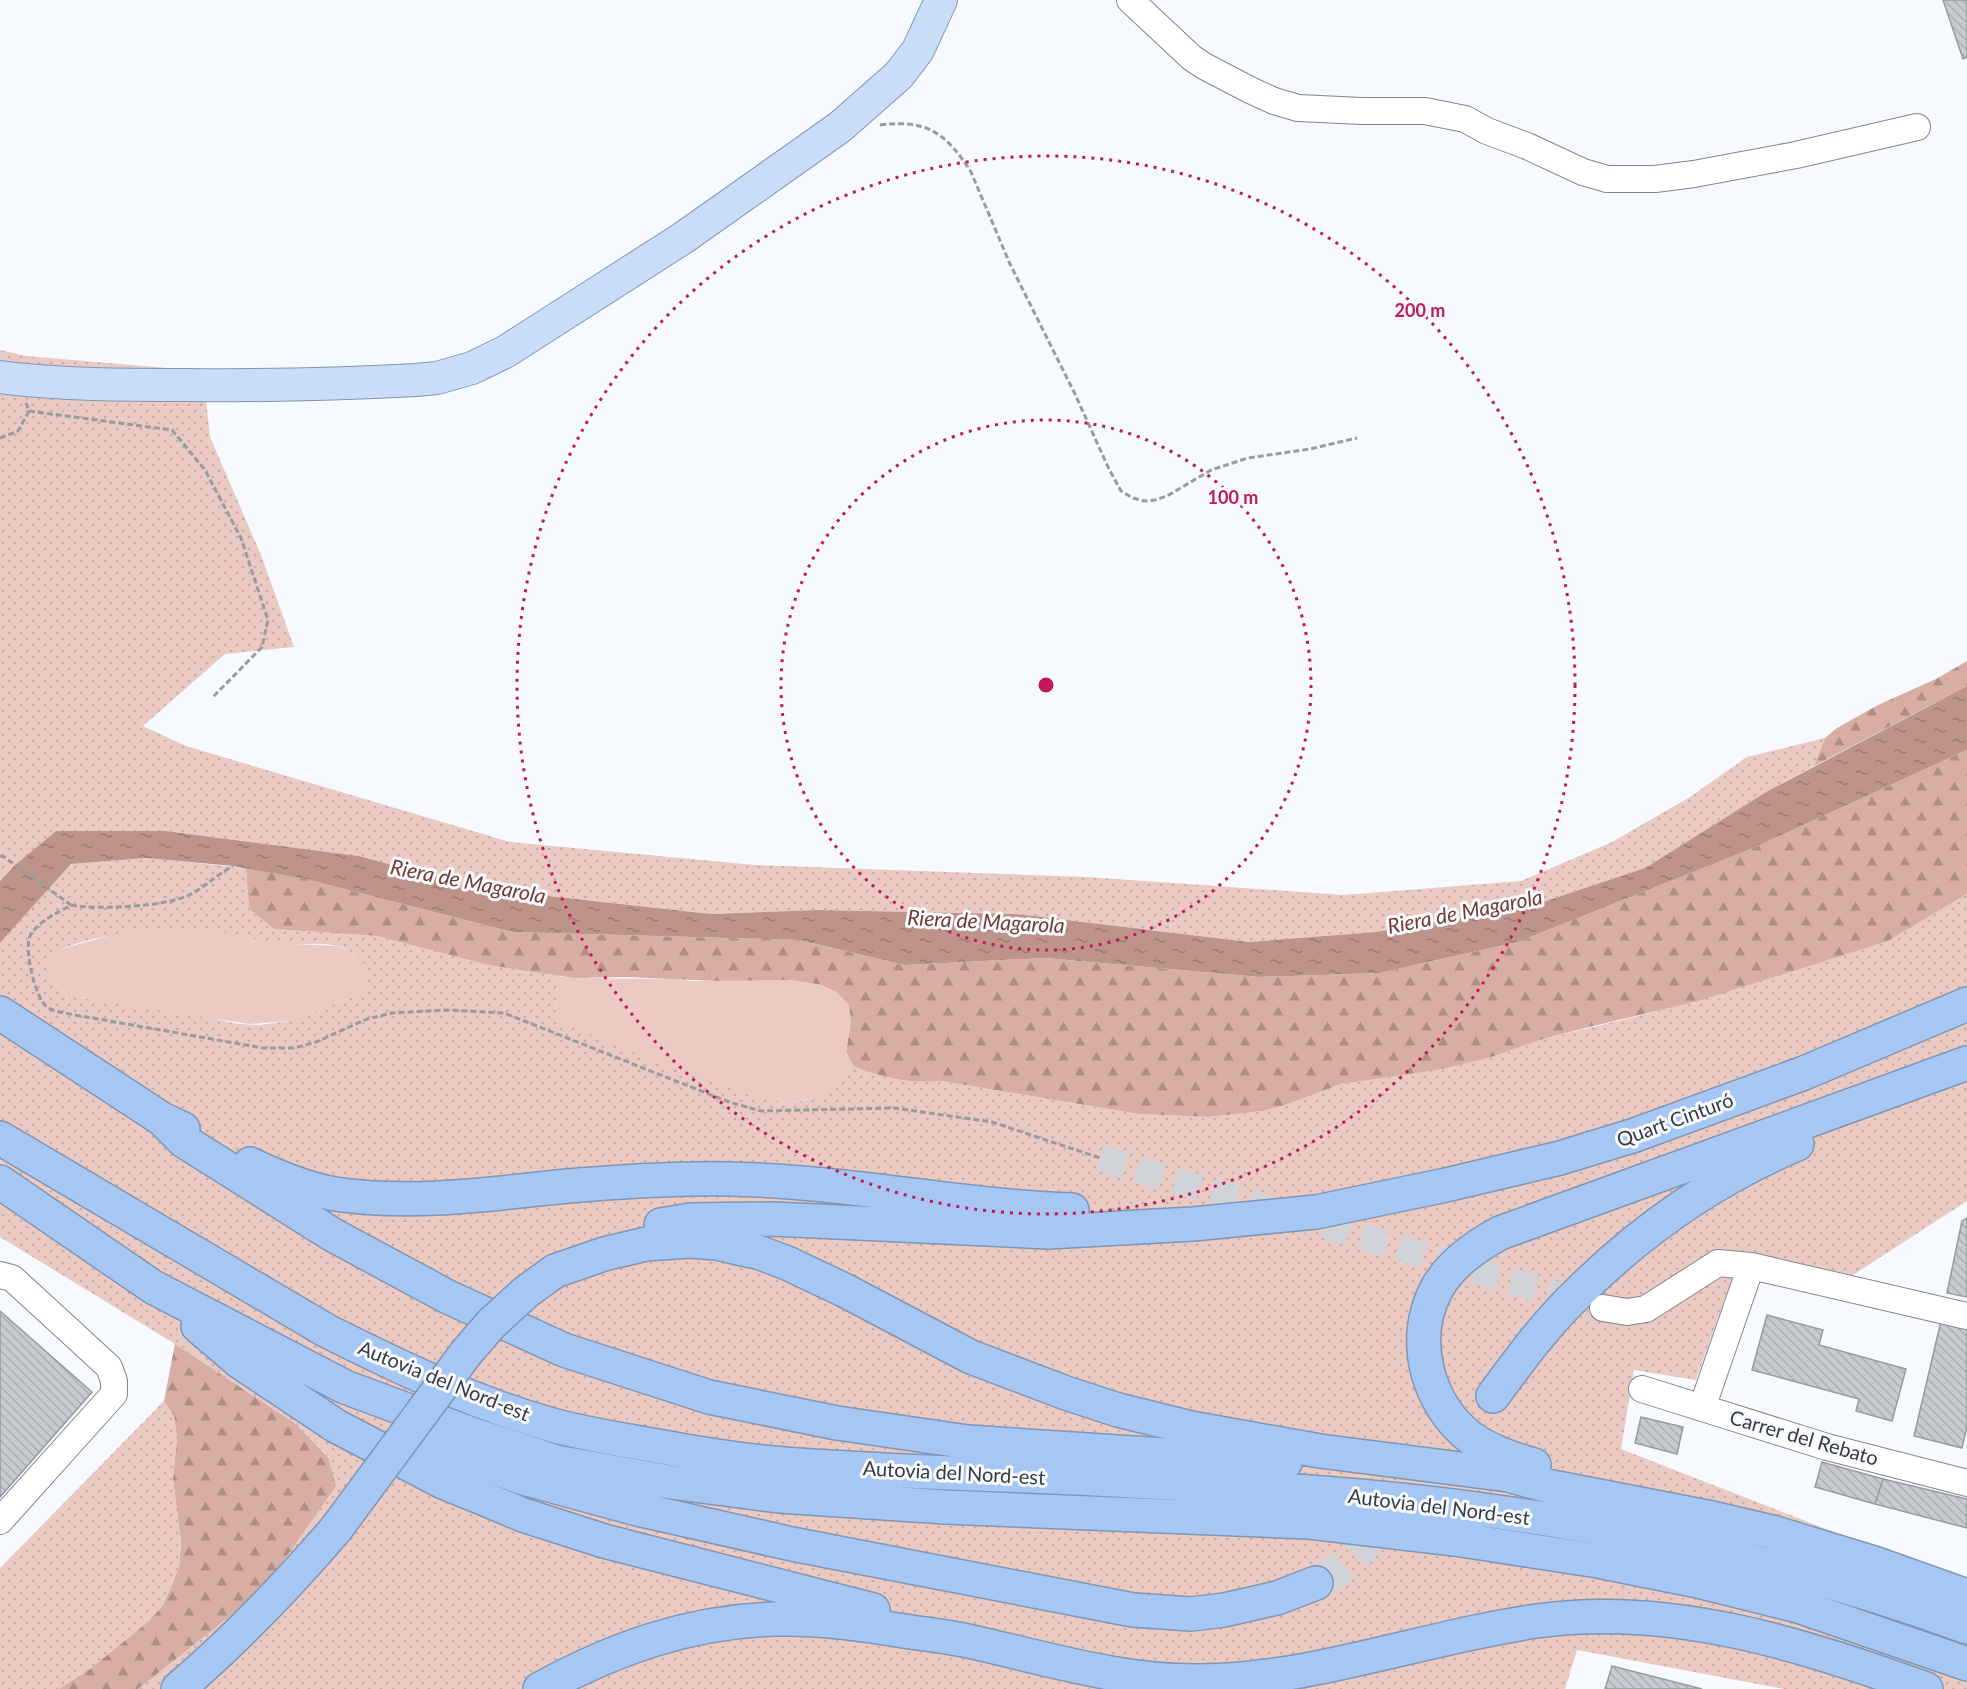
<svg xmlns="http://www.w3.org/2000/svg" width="1967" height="1689" viewBox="0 0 1967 1689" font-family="Lato,sans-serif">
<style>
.grass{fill:url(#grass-dots);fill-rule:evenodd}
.forest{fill:url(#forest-firs)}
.garden{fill:#eacac2}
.water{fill:url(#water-ripples)}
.building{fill:url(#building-back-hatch);stroke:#969ba0;stroke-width:1.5}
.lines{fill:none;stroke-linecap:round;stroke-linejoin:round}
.minor-tunnel{stroke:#d0d4d8;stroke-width:26;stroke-dasharray:26 13;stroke-linecap:butt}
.highway-tunnel{stroke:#d0d4d8;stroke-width:33;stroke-dasharray:33 16;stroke-linecap:butt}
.minor-casing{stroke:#82868c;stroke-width:28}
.major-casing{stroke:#8096b4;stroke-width:34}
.highway-casing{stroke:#8096b4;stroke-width:36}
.path{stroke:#999c9f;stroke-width:3;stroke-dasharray:6 3;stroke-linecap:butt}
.minor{stroke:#fff;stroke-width:26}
.major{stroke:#caddf8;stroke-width:32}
.highway{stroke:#a6c7f4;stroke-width:33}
.highway-bridge-casing{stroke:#8096b4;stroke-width:36;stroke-linecap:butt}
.highway-bridge{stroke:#a6c7f4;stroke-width:33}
.ring{fill:none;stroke:#c2185b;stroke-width:3;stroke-dasharray:3 6}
.labels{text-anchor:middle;stroke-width:6;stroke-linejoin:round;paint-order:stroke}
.street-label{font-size:20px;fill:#383a3c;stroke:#f6faff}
.water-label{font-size:21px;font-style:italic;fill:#733b2e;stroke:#f6faff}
.centre{fill:#c2185b;stroke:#f6faff;stroke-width:3}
.ring-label{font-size:18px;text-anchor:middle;font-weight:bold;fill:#c2185b;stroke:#f6faff;stroke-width:6;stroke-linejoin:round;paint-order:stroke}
</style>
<defs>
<pattern id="grass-dots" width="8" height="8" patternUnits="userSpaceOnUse" patternTransform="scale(1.5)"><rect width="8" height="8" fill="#eacac2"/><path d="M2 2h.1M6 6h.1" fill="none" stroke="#c9aea8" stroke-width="1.8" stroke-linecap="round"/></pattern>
<pattern id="forest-firs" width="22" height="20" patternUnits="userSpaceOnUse" patternTransform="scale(1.5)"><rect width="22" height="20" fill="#d8ada3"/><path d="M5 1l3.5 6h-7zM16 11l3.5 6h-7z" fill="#b08e86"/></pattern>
<pattern id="water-ripples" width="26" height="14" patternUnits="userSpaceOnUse" patternTransform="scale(1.5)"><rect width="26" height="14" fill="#be948a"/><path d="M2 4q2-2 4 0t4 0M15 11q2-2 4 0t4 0" fill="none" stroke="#9b7a72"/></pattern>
<pattern id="building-back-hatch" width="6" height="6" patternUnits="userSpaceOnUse" patternTransform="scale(1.5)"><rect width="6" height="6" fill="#c7cbd1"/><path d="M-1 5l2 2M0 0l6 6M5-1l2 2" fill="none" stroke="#acafb4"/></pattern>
</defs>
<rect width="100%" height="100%" fill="#f6faff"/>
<path class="grass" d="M0,350L26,356L203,371L210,437L261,555L294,647L225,654L143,726L186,746L510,842L755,865L1088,877L1344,895L1521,881L1612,842L1690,797L1747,757L1825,738L1814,766L1766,792L1645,868L1531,906L1376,932L1249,942L1017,914L818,910L711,914L476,888L359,856L166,831H56L15,865L0,881Z
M146,858L246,868L249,909L274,929L377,936L473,960L558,976L556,1020L788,1103C824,1098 829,1094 853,1066C882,1078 910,1084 941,1081L1139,1114L1208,1117L1263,1111L1283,1106L1341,1084L1495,1056L1540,1040L1650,1013L1888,941L1967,894V1201L1853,1275L1742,1251L1696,1380L1634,1370L1621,1449L1967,1584V1689H1784L1577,1650L1565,1689H138L263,1590L329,1457L296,1424L175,1344L0,1237V943L71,864ZM189,929C200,931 211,931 221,933C242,936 261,942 282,944C300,945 319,942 338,946C350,949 357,956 364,965L357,995L289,1021L259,1025L238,1024L197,1015L91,1000L63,991L48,978L58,950C100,934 144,930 189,929Z
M164,1401L174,1416L177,1437L173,1479L181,1543L179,1567L163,1605L149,1621L90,1669L59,1689H0V1568Z"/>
<path class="forest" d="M1967,661V686L1814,766L1825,738L1837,728L1878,705L1936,679Z
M1967,750V894L1888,941L1698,1001L1589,1027L1540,1040L1495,1056L1442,1069L1341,1084L1283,1106L1263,1111L1208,1117L1139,1114L941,1081C910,1084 882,1078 853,1066L846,1052L851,1021L822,985L789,980L739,982L626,977L573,978L489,965L377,936L274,929L249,909L246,868L305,879L512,932L799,940L905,965L1045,958L1260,977L1379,973L1518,942L1751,849Z
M175,1344L296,1424L328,1457L336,1486L263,1590L138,1689H59L90,1669L149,1621L163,1605L171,1587L179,1567L181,1543L173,1479L177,1437L174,1416L164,1401Z"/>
<path class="garden" d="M189,929L221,932L274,943L338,946L348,950L357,956L364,965L365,988L357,995L289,1021L249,1024L91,1000L63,991L48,978L47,967L49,957L58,950L68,947L120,933L140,930Z
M558,976L573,978L676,979L692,981L789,980L804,982L822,985L837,992L849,1005L851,1021L846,1052L853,1066L839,1083L821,1097L788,1103L757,1098L649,1059L556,1020Z"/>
<path class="water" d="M1967,686V750L1751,849L1518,942L1379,973L1260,977L1045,958L905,965L799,940L512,932L305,879L233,866L146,858L71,864L0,943V881L15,865L56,831H166L359,856L476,888L711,914L818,910L1017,914L1249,942L1376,932L1531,906L1645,868L1766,792Z"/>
<path class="building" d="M1943,0H1967V57L1963,59Z
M1967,1218V1297L1947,1293L1962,1221Z
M0,1311L92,1392L0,1497Z
M1767,1315L1823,1330L1819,1345L1906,1369L1892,1421L1856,1411L1859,1399L1752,1370Z
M1941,1321L1967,1327V1426L1962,1448L1914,1436Z
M1641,1417L1683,1427L1677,1454L1635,1443Z
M1822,1462L1883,1479L1875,1504L1815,1487Z
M1883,1479L1967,1499V1528L1875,1504Z
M1612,1666L1702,1689H1605Z"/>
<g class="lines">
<path class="minor-tunnel" d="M1100,1158L1588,1304"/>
<path class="highway-tunnel" d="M1316,1583L1334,1573L1351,1560L1493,1396"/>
<g class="minor-casing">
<path id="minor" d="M1130,0L1192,58L1204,66L1250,90L1274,101L1298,108L1362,111H1425L1465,119L1487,131L1527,146L1583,172L1607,179H1655L1694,174L1796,155L1917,127
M0,1275L12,1278L109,1367L114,1381V1394L0,1521
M1603,1308L1627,1312L1646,1309L1718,1263L1751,1266L1967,1316
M1642,1389L1827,1447L1967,1483
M1702,1408L1751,1266"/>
</g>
<g class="major-casing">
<path id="major" d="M0,377C62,385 125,385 187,385C264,386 340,384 416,380L437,378L472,368L505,352L683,238L840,127L899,75L918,50L941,0"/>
</g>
<g class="highway-casing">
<path id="highway" d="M0,1013L162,1119L183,1129
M162,1119L184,1141L333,1235L448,1297L564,1350L709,1397L837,1423L968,1442L1285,1463
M0,1138L327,1331C399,1367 474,1403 552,1425C585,1434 618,1439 652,1445C695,1453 741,1461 785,1464C900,1473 1016,1474 1131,1481C1248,1487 1367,1494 1484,1510C1648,1532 1811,1570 1967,1627
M250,1164C277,1177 306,1189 335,1194C409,1205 483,1195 557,1187C614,1182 672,1178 729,1179C844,1181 957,1206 1072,1210
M0,1182L153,1287L345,1387L474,1435L556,1462L663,1481L779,1496L945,1507L1309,1522L1455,1539L1598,1561L1698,1581L1798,1606L1967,1664
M661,1225L690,1220L773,1219L1048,1232L1193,1224L1316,1212L1446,1185L1560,1158L1635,1135L1804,1073L1967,1004
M555,1271L604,1254L646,1244L690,1241L717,1243L738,1248L758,1252L787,1263L844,1290L971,1357L1066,1393L1118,1410L1191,1428L1320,1451L1508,1475L1552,1487L1712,1518L1772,1532L1874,1563L1967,1596
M198,1326L240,1362L336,1426L443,1482L485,1499L523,1515L604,1541L873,1610
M1493,1396C1520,1359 1548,1321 1581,1290C1643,1229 1717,1178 1797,1144
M428,1442L520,1477L637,1509L792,1544L1133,1610L1191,1614L1224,1610L1277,1598L1316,1583
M1534,1465C1512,1459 1489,1451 1471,1438C1427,1404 1410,1340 1436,1290C1449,1265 1476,1246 1500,1233L1967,1063
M178,1689C235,1640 287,1586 336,1529
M540,1689C615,1648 691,1621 777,1619C818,1618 858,1624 898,1630C921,1634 945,1636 968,1641C1045,1658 1121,1682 1200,1681C1315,1680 1424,1637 1537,1621C1669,1602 1802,1644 1926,1689"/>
</g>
<path class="path" d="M880,125C927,119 946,133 971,172L1010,264L1074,392L1109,469L1121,491L1133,498L1144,501L1155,500L1167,496L1211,470L1248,458L1310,449L1357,438
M29,411L172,430L205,470L241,538L268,620L262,647L212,698
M0,438L18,431L29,411L26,403
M0,856L4,857L71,905C58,913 38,921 30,936C24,949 35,998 47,1007C51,1010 59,1012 64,1013L263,1048H294L316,1042L367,1019L392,1013L447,1010L504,1013L729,1102L761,1111L894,1108L992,1122L1100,1158
M71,905C97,910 168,907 191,894C206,886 218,874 233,866"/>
<use href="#minor" class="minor"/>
<use href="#major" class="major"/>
<use href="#highway" class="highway"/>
<g class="highway-bridge-casing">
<path id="highway-bridge" d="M336,1529L466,1353L491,1324L526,1292L555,1271"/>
</g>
<use href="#highway-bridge" class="highway-bridge"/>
</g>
<g class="ring">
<circle cx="1046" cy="685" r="265"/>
<circle cx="1046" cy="685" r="529"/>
</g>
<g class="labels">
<g class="street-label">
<text transform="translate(1675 1120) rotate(-20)" y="7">Quart Cinturó</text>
<text transform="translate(444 1381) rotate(22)" y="7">Autovia del Nord-est</text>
<text transform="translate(1804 1438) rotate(16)" y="7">Carrer del Rebato</text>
<text transform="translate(954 1473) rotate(3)" y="7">Autovia del Nord-est</text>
<text transform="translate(1439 1507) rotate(7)" y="7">Autovia del Nord-est</text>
</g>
<g class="water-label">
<text transform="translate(468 882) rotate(11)" y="7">Riera de Magarola</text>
<text transform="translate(1465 912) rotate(-11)" y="7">Riera de Magarola</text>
<text transform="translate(986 922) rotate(3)" y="7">Riera de Magarola</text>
</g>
</g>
<circle cx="1046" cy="685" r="9" class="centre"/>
<g class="ring-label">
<text x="1420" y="317">200 m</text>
<text x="1233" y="504">100 m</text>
</g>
</svg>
